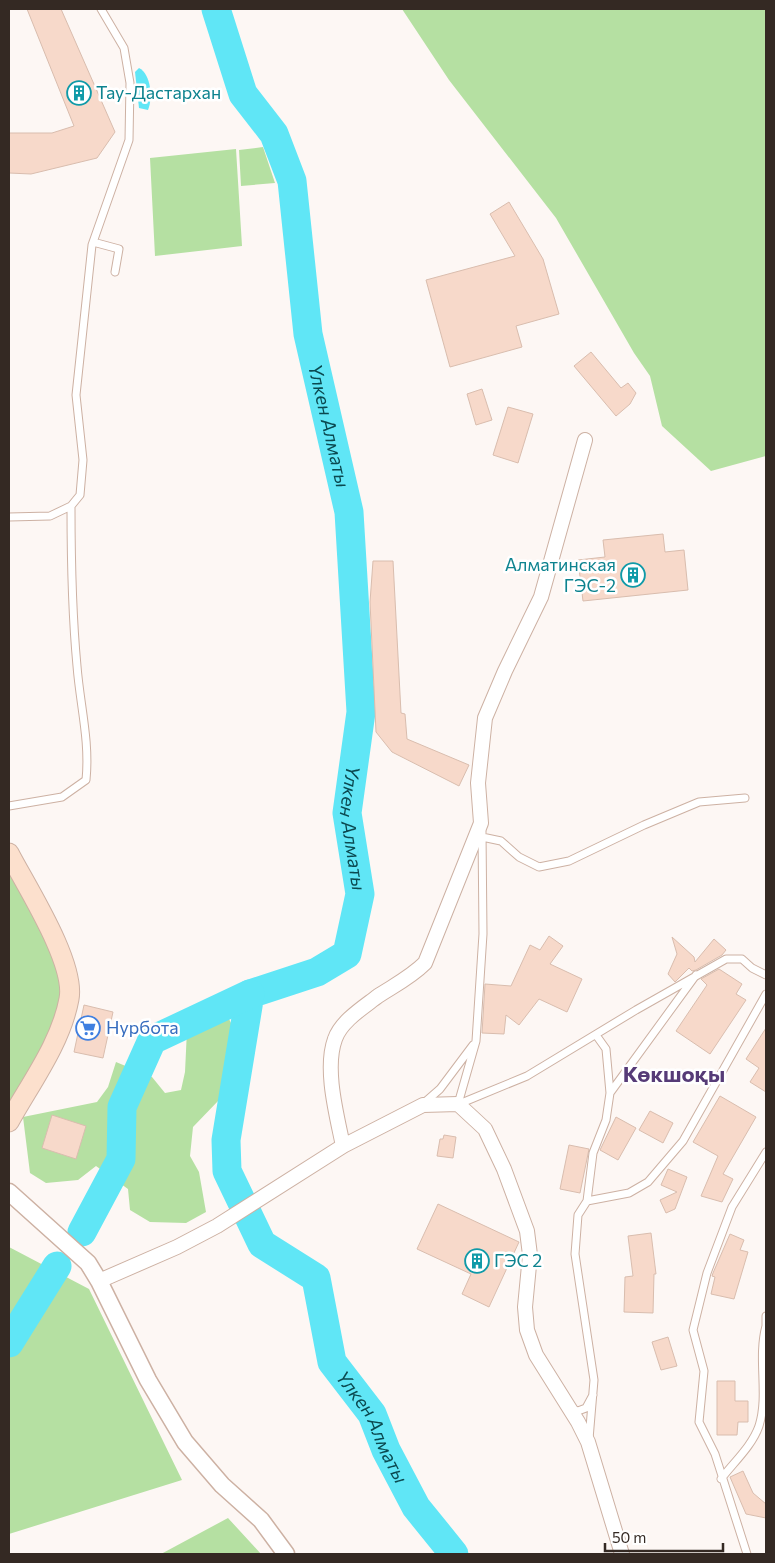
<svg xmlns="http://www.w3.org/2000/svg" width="775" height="1563" viewBox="0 0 775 1563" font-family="Commissioner,sans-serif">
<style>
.green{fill:#b5e0a2}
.water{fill:#60e6f6}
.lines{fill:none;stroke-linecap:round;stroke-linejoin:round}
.river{stroke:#60e6f6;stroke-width:29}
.building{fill:#f7d9ca;stroke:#d9bdae}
.service-casing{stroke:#cdb1a3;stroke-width:9}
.minor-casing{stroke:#cdb1a3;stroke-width:16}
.tertiary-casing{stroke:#cdb1a3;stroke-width:19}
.secondary-casing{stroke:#cdb1a3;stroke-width:21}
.service{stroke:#fff;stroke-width:7}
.minor{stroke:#fff;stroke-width:14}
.tertiary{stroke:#fff;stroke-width:16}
.secondary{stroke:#fce0cd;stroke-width:19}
.labels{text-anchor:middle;stroke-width:5;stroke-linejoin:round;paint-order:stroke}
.culture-label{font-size:18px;fill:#0d838f;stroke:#fff;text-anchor:start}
.shop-label{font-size:18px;fill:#366cbe;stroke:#fff;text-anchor:start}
.water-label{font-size:19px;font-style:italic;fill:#0b4950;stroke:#fff}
.district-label{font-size:22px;font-weight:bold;fill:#563b77;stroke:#fff}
</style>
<rect width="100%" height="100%" fill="#fdf7f4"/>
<path class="green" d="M402,9H766V456L711,471L662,426L650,376L634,353L556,218L449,80Z
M263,147L275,183L241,186L239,150Z
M236,149L242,246L155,256L150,158Z
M9,853L56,945L69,999L9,1122Z
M228,1017L234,1029L219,1100L193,1127L190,1156L199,1172L206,1212L186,1223L150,1222L130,1210L128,1189L96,1166L78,1180L46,1183L30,1173L23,1117L97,1102L108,1087L116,1062L152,1077L165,1093L181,1090L185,1072L187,1030Z
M9,1247L89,1289L182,1480L9,1534Z
M228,1518L261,1554H161Z"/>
<path class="water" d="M139,68C151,74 153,98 148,110L139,108L135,72Z"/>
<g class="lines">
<g class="river">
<path id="s1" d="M216,9L243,94L274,134L292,181L308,334L349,512L361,712L347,813L360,894L347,954L317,972L250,994L226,1140L227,1171L262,1244L316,1278L332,1362L372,1414L386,1450L416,1507L454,1554"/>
<path d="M82,1232L121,1159L122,1107L152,1040L250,994"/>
<path d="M9,1343L57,1266"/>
</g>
</g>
<path class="building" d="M27,9H61L115,132L97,158L31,174L9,173V133H52L74,126Z
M509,202L543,259L559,314L516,326L522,347L450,367L426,280L515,256L490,214Z
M591,352L621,388L628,383L636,393L630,404L616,416L574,366Z
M482,389L492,420L476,425L467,394Z
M508,407L533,414L518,463L493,455Z
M663,534L665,552L684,550L688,590L583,601L578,560L605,557L603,540Z
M373,561H393L401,713L405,714L407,739L469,765L459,786L392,752L376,732L370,602Z
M549,936L563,946L550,964L582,979L567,1012L539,999L519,1025L506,1015L504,1034L482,1033L485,984L511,986L530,945L540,950Z
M672,937L694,957L695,962L714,939L726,950L722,955L696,970L692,971L689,968L675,982L668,974L677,954Z
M719,969L742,984L736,994L746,1000L710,1054L676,1031L707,985L701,979Z
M84,1005L113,1012L103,1058L74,1052Z
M766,1028V1092L750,1082L759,1068L746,1059Z
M720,1096L756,1117L723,1174L733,1179L722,1202L701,1196L718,1156L693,1142Z
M650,1111L673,1123L663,1143L639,1130Z
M52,1115L86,1126L76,1159L42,1148Z
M616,1117L636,1128L618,1160L600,1150Z
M444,1135L456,1137L453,1158L437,1156L440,1139H443Z
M569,1145L589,1149L580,1193L560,1189Z
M668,1169L687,1177L675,1209L666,1213L660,1200L677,1192L661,1185Z
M438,1204L519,1242L489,1307L462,1294L471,1274L417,1249Z
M651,1233L656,1274H654L653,1313L624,1312L625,1277L633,1276L628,1236Z
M730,1234L744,1240L740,1250L748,1252L734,1299L711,1294L715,1277L712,1276L713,1273Z
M668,1337L677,1366L661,1370L652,1342Z
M717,1381H735V1401H748V1422H738L737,1435H717Z
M743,1471L753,1493L766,1504V1518L746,1514L730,1477Z"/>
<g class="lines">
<g class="service-casing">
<path id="service" d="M93,242L119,249L115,272
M9,517L50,516L71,506L80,495L83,460L76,395L92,245L129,140L130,83L124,48L101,9
M9,806L62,797L86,780C90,741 80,705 77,666C72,613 71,560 71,506
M482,837L501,841L519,857L539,867L569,861L644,825L699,802L745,798
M596,1035L606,1049L610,1093
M424,1103L440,1089L473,1045
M458,1104L476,1041L483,934L482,832
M459,1104L527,1076L636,1010L726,959H742L752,968L766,975
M587,1201L629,1193L648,1182L683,1141L766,994
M766,1327V1316
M572,1409L578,1411L586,1408L593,1395
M589,1439L594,1380L575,1254L578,1215L587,1201L593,1153L606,1120L610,1093L696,975
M721,1479C734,1462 752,1446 759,1426C769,1394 757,1359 766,1326
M747,1554L715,1454L699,1422L704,1371L693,1330L707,1273L732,1207L766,1152"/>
</g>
<g class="minor-casing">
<path id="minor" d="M343,1146C337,1116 324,1069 335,1039C341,1021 364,1007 378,996C395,985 411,977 425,963L481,823L478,783L485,718L505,671L541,597L585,440
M99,1281L177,1247L217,1226L343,1146L423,1105L458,1104L485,1129L504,1169L527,1231L530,1255L525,1307L527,1330L536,1355L578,1422L588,1442L622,1554"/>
</g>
<g class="tertiary-casing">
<path id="tertiary" d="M9,1192L88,1263L99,1281L148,1380L185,1442L222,1485L261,1520L286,1554"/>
</g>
<g class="secondary-casing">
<path id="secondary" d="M9,853C26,886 76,963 69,999C61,1043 30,1084 9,1122"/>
</g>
<use href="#service" class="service"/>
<use href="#minor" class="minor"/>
<use href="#tertiary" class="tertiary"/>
<use href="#secondary" class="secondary"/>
</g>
<defs>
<g id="building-ring" transform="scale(1.25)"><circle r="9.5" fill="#fff" stroke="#0f9aa8" stroke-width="1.5"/><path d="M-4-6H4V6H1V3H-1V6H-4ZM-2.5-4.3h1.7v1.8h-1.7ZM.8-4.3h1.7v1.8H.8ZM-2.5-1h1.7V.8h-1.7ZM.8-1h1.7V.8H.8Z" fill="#0f9aa8"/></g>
<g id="supermarket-ring" transform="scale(1.25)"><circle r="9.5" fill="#fff" stroke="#3f7fe0" stroke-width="1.5"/><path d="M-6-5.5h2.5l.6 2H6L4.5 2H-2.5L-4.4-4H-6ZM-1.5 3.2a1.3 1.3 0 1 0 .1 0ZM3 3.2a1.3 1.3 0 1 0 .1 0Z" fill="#3f7fe0"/></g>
</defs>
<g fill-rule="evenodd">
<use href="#building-ring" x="79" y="93"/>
<use href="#building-ring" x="633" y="575"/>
<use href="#supermarket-ring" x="88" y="1028"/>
<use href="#building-ring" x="477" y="1261"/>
</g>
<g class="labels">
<g class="culture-label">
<text x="96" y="99">Тау-Дастархан</text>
<text x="616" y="571" text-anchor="end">Алматинская<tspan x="616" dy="21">ГЭС-2</tspan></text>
<text x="494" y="1267">ГЭС 2</text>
</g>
<g class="shop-label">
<text x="106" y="1034">Нурбота</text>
</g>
<g class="water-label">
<text dy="7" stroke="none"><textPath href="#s1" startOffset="438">Үлкен Алматы</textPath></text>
<text dy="7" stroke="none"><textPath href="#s1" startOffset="844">Үлкен Алматы</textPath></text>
<text dy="7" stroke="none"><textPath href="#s1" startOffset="1564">Үлкен Алматы</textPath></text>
</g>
<g class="district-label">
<text x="674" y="1082">Көкшоқы</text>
</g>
</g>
<rect width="775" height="1563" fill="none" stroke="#342923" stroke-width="20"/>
<path d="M605 1543v8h118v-8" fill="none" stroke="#342923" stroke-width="2.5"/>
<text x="612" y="1543" font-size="15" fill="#342923" stroke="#ffffff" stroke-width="4" paint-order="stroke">50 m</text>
</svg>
